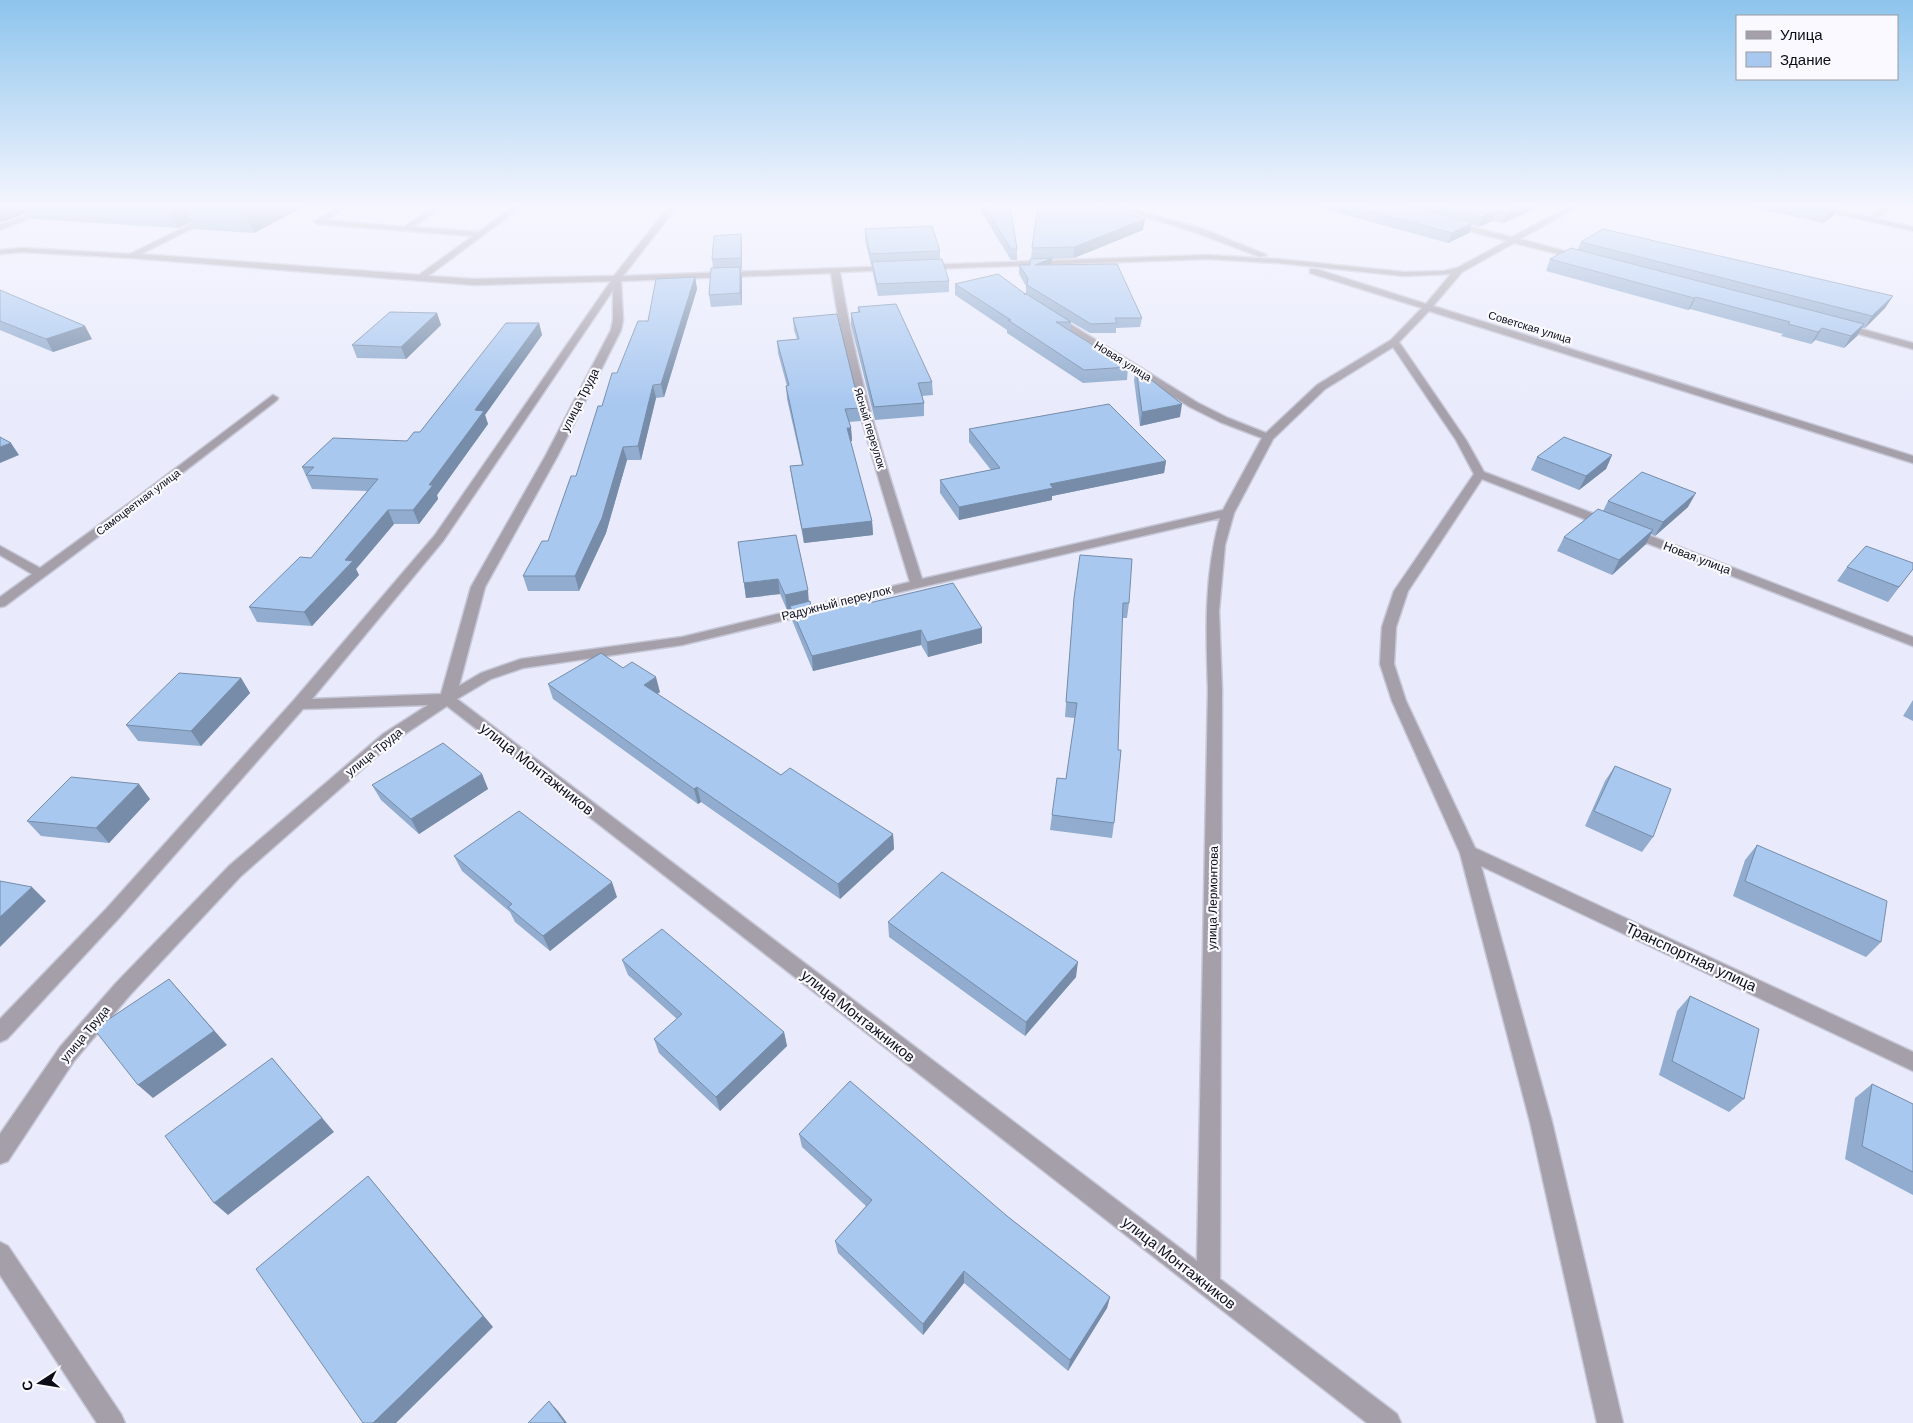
<svg xmlns="http://www.w3.org/2000/svg" width="1913" height="1423" viewBox="0 0 1913 1423" font-family="Arial,sans-serif">
<style>
.lines{fill:none;stroke-linecap:round;stroke-linejoin:round}
.minor-casing{stroke:#c6c7d7;stroke-width:3}
.minor{fill:#a59faa;fill-rule:evenodd}
.wall{fill:#91acce}
.shaded-wall{fill:#768ca8}
.building{fill:#a9c8f0;stroke:#768ca8}
.labels{text-anchor:middle;stroke-width:4.5;stroke-linejoin:round;paint-order:stroke}
.far-street-label{font-size:11px;fill:#0c0d16;stroke:#f9f9ff}
.street-label{font-size:12px;fill:#0c0d16;stroke:#f9f9ff}
.near-street-label{font-size:15px;fill:#0c0d16;stroke:#f9f9ff}
</style>
<rect width="100%" height="100%" fill="#e9ebfc"/>
<g class="lines">
<g class="minor-casing">
<path id="minor" d="M26,205H56L60,207L0,230V225L46,208L30,207Z
M229,205H239L141,254L419,275L473,236L318,224L314,222L341,205H350L326,220L404,227L437,205H446L413,227L479,232L515,205H524L428,276L474,279L614,276L670,205H678L623,276L895,266L896,268L892,270L840,272C856,378 890,478 922,579L1223,510L1262,438L1220,422L1190,407L1051,320V316H1057L1198,403L1228,418L1266,433L1317,385L1391,340L1422,308L1310,273V269H1316L1426,304L1451,274L1404,276L1278,263L1208,259L925,269H922V265L1208,255L1278,259L1404,272L1444,271L1457,268L1507,241L1447,225V221L1512,237L1572,205H1581L1520,239L1583,256V260L1514,243L1462,272L1433,306L1913,456V463L1429,311L1399,342L1466,440L1484,472L1613,521L1615,524L1613,527H1605L1482,479L1408,591L1396,627L1394,664L1406,701L1475,848L1913,1052V1071L1481,866L1552,1122L1623,1423H1597L1530,1122L1460,853L1392,701L1380,664L1382,627L1394,591L1474,474L1456,440L1393,347L1325,389L1273,439L1234,513L1225,545L1219,611L1222,690L1220,1279L1397,1414L1401,1423H1367L447,706L393,742L241,876L130,995L74,1061L8,1161L0,1164V1134L60,1047L116,983L229,866L383,734L428,705L303,709L119,918L7,1039L0,1042V1019L107,908L294,700L435,535L611,281L474,285L131,258L22,252L0,254V250L22,248L130,254ZM831,273C846,379 879,480 910,582L682,637L521,659L481,673L459,686L485,587L558,455L621,330L623,320L621,281ZM613,290V320L611,330L546,455L471,587L441,694L312,699L443,541ZM1220,518C1204,576 1206,631 1208,690L1197,1261L457,699L491,679L523,668L682,645L917,588Z
M1108,205H1119L1203,229L1267,255L1260,257L1197,233Z
M1798,205H1812L1870,217L1885,205H1893L1877,219L1913,227V231Z
M1840,323L1913,343V349L1837,328V324Z
M273,395L278,398L277,400C187,470 96,539 5,606L0,607V597L32,574L0,555V546L40,568L135,499Z
M1630,528L1913,637V646L1626,535L1624,532Z
M0,1242L8,1246L121,1414L125,1423H97L0,1275Z"/>
</g>
<use href="#minor" class="minor"/>
</g>
<path class="wall" d="M0,205H307L254,233L194,229L191,222L178,228L33,219L29,212L2,222H0Z
M977,205H1010L1017,249V260H1011Z
M1310,205H1543L1504,223L1492,221L1479,227L1471,225L1469,233L1448,243Z
M1742,205H1848L1842,209L1838,208L1834,215L1823,223Z
M865,229L940,251V259L949,281V292L878,296L873,274L872,265H871L865,240Z
M1143,230L1074,258L1052,259L1051,265L1142,318L1140,327L1116,328V333H1090L1071,322V331L1128,367L1127,380L1083,383L1007,333V330L955,295V284L1024,293L1026,294V286L1019,274V265H1030L1031,259L1032,248Z
M1581,242L1893,296L1885,308L1865,328H1862L1857,336L1844,348L1815,340L1811,344L1781,336L1783,334L1690,309L1688,310L1546,271L1550,259L1578,249Z
M742,245V270H741L742,278V305L711,307L709,295L713,268L712,259Z
M695,277L697,289L664,397L656,398L641,460H627L606,533L579,591H528L523,576L548,541L576,476L602,406L617,373Z
M0,290L92,339L53,352L0,330Z
M858,307L932,382L933,395L922,396L924,403V416L875,420L851,325V313L858,312Z
M437,313L441,325L406,359L357,358L352,345Z
M793,318L860,408L861,421L849,422L851,428L852,441H850L872,521L873,535L804,543L792,480L790,466L802,465L787,399L786,386H787L778,353L777,341L797,339L794,330Z
M539,323L542,335L485,415L488,424L437,495L438,499L419,524H394L356,569L359,575L312,626L257,622L249,607L311,558L367,491L312,489L302,467L407,441L420,432Z
M1136,368L1180,417L1140,426L1134,380Z
M969,429L1166,461L1164,473L1052,496V500L959,520L940,493V480L991,470L969,442Z
M1612,455L1606,469L1579,490L1531,470L1537,457Z
M1608,501L1688,507L1655,536L1651,534L1646,544L1612,575L1557,551L1564,537L1603,511Z
M738,542L809,601L812,612L869,603L982,643L928,657L921,645L813,671L792,620L790,609L787,610L780,594L746,598Z
M1847,567L1913,569L1888,602L1837,581Z
M1074,598L1129,603L1127,618H1122L1114,823L1112,838L1050,830L1052,815L1066,779L1075,718L1065,717Z
M623,668L660,692L657,694L781,775L893,834L894,849L840,899L701,802L698,804L553,699L548,684Z
M241,678L250,693L201,746L138,741L126,725Z
M1913,700V721L1903,716Z
M1615,766L1653,837L1642,852L1585,826L1605,781Z
M482,774L488,789L419,834L381,800L372,785Z
M150,799L109,843L41,836L27,821Z
M1757,845L1881,942L1866,957L1733,896L1745,860Z
M454,856L617,897L550,951L515,922L510,912L462,871Z
M888,922L1076,977L1025,1036L889,937Z
M622,960L784,1032L787,1046L720,1111L659,1053L654,1039L677,1019L628,975Z
M1690,996L1744,1099L1729,1112L1659,1075L1677,1011Z
M1872,1084L1913,1104V1195L1845,1159L1855,1098Z
M799,1134L1007,1216L1110,1297L1107,1308L1068,1371L964,1283L923,1335L838,1253L835,1241L866,1206L802,1147Z"/>
<path class="shaded-wall" d="M0,205H25L29,212L2,222L0,219Z
M166,205H182L191,222L178,228Z
M244,205H307L254,233L242,206Z
M1525,205H1543L1504,223L1507,213Z
M1833,205H1840L1834,215L1823,223Z
M1495,211L1492,221L1479,227L1482,217Z
M1145,219L1143,230L1074,258V247Z
M1472,223L1469,233L1448,243L1452,233Z
M741,234L742,245V270L741,258Z
M1052,258L1051,267L1035,265Z
M740,267L742,278V305L740,293Z
M695,277L697,289L664,397L661,384Z
M1893,296L1885,308L1865,328L1872,316Z
M1696,297L1690,309L1688,310L1694,298Z
M437,313L441,325L406,359L401,347Z
M539,323L542,335L485,415L488,424L437,495L438,499L419,524L413,510L475,410Z
M1864,324L1857,336L1844,348L1851,336Z
M85,326L92,339L53,352L46,339Z
M1822,328L1815,340L1811,344L1818,332Z
M653,385L656,398L641,460L638,446Z
M1182,404L1180,417L1140,426L1142,412Z
M847,428H851L852,441L848,442Z
M11,443L19,455L0,463V447Z
M623,447L627,460L606,533L579,591L575,576Z
M1612,455L1606,469L1579,490L1586,476Z
M1166,461L1164,473L1052,496V500L959,520V507L1050,484Z
M1696,493L1688,507L1655,536L1663,522Z
M388,510L394,524L356,569L359,575L312,626L304,612L345,560Z
M872,521L873,535L804,543L802,529Z
M1653,530L1646,544L1612,575L1619,560Z
M778,579L780,594L746,598L744,583Z
M808,590L809,604L790,606V609L787,610L785,595Z
M982,628V643L928,657L927,642Z
M921,630V645L813,671L812,656Z
M656,677L660,692L648,700L644,685Z
M241,678L250,693L201,746L191,731Z
M482,774L488,789L419,834L411,819Z
M139,784L150,799L109,843L96,828Z
M697,787L701,802L698,804L694,789Z
M893,834L894,849L840,899L838,884Z
M612,882L617,897L550,951L543,936Z
M32,887L46,901L0,947V917Z
M1078,962L1076,977L1025,1036L1026,1022Z
M169,979L227,1045L153,1098L138,1085Z
M784,1032L787,1046L720,1111L716,1097Z
M272,1058L334,1132L228,1215L214,1203Z
M368,1176L493,1327L396,1423H373Z
M964,1271V1283L923,1335V1324Z
M1110,1297L1107,1308L1068,1371L1070,1360Z
M549,1401L558,1411L567,1423H565Z"/>
<path class="building" d="M984,205H1010L1017,249H1011Z
M1038,205H1097L1145,219L1074,247L1032,248Z
M1348,205H1406L1472,223L1452,233Z
M1434,205H1525L1507,213L1495,211L1482,217Z
M932,226L940,251L870,254L865,229Z
M1603,229L1893,296L1872,316L1581,242Z
M741,234V258L712,259L714,236Z
M1571,248L1864,324L1851,336L1822,328L1818,332L1788,324L1790,322L1696,297L1694,298L1550,259Z
M1052,258L1035,265L1117,264L1142,318H1115L1117,323L1091,324L1027,285L1028,278L1019,265H1030V259Z
M942,259L949,281L877,284L872,262Z
M740,267V293L709,295L711,268Z
M998,274L1024,293L1025,295V293L1071,322H1056L1128,367L1084,370L1008,320H1011L955,284Z
M695,277L661,384L653,385L638,446L623,447L602,518L575,576H523L542,541H548L571,476H576L598,406H602L612,373H617L638,321H648L656,279Z
M0,290L85,326L46,339L0,321Z
M896,304L932,382L918,383L924,403L874,407L851,313L860,312L858,307Z
M390,312L437,313L401,347L352,345Z
M837,314L860,408L845,409L851,428H847L872,521L802,529L790,466L803,465L786,386L789,385L777,341L799,339L793,318Z
M506,323H539L475,410L484,411L429,485H433L413,510H388L345,560L353,561L304,612L249,607L300,557L311,558L378,479L306,475L314,467H302L333,438L407,441L414,432H420Z
M1136,368L1182,404L1142,412Z
M1109,404L1166,461L1050,484L1053,488L959,507L940,480L1000,468L969,429Z
M0,437L11,443L0,447Z
M1564,437L1612,455L1586,476L1537,457Z
M1642,472L1696,493L1663,522L1608,501Z
M1598,509L1653,530L1619,560L1564,537Z
M796,535L808,590L785,595L778,579L744,583L738,542Z
M1866,546L1913,563V569L1899,587L1847,567Z
M1080,555L1132,559L1129,603H1123L1118,750H1121L1114,823L1052,815L1057,778L1066,779L1077,703L1066,702L1074,598Z
M953,583L982,628L927,642L921,630L812,656L790,606L810,601L812,612L867,599L869,603Z
M601,653L623,668L632,662L656,677L644,685L781,775L790,768L893,834L838,884L697,787L694,789L548,684Z
M179,673L241,678L191,731L126,725Z
M443,743L482,774L411,819L372,785Z
M1615,766L1671,789L1653,837L1594,811Z
M71,777L139,784L96,828L27,821Z
M519,811L612,882L543,936L508,907L512,904L454,856Z
M1757,845L1887,901L1881,942L1745,881Z
M942,872L1078,962L1026,1022L888,922Z
M0,881L32,887L0,917Z
M662,929L784,1032L716,1097L654,1039L682,1014L622,960Z
M169,979L214,1031L138,1085L94,1029Z
M1690,996L1759,1029L1744,1099L1672,1061Z
M272,1058L322,1118L214,1203L165,1136Z
M850,1081L1007,1216L1110,1297L1070,1360L964,1271L923,1324L835,1241L872,1200L799,1134Z
M1872,1084L1913,1104V1172L1862,1146Z
M368,1176L483,1316L373,1423H363L256,1269Z
M549,1401L565,1423H528Z"/>
<linearGradient id="sky" x2="0" y2="1"><stop stop-color="#8dc4ed"/><stop offset="0.51" stop-color="#f5f6fe"/><stop offset="1" stop-color="#f5f6fe" stop-opacity="0"/></linearGradient>
<rect width="1913" height="404" fill="url(#sky)"/>
<g class="labels">
<g class="far-street-label">
<text transform="translate(1530 327) rotate(17)" y="4">Советская улица</text>
<text transform="translate(1123 361) rotate(32)" y="4">Новая улица</text>
<text transform="translate(870 428) rotate(73)" y="4">Ясный переулок</text>
<text transform="translate(138 502) rotate(-37)" y="4">Самоцветная улица</text>
</g>
<g class="street-label">
<text transform="translate(580 400) rotate(-63)" y="4">улица Труда</text>
<text transform="translate(1697 558) rotate(21)" y="4">Новая улица</text>
<text transform="translate(836 603) rotate(-14)" y="4">Радужный переулок</text>
<text transform="translate(374 752) rotate(-39)" y="4">улица Труда</text>
<text transform="translate(1213 898) rotate(-89)" y="4">улица Лермонтова</text>
<text transform="translate(85 1034) rotate(-50)" y="4">улица Труда</text>
</g>
<g class="near-street-label">
<text transform="translate(537 769) rotate(38)" y="5">улица Монтажников</text>
<text transform="translate(1691 957) rotate(25)" y="5">Транспортная улица</text>
<text transform="translate(858 1016) rotate(38)" y="5">улица Монтажников</text>
<text transform="translate(1179 1263) rotate(38)" y="5">улица Монтажников</text>
</g>
</g>
<rect x="1736" y="15" width="162" height="65" fill="#f9f9ff" stroke="#9a9ba2"/>
<rect x="1746" y="31" width="25" height="8" fill="#a59faa" stroke="#9a9ba2"/>
<text x="1780" y="40" font-size="15" fill="#0c0d16">Улица</text>
<rect x="1746" y="52" width="25" height="15" fill="#a9c8f0" stroke="#9a9ba2"/>
<text x="1780" y="65" font-size="15" fill="#0c0d16">Здание</text>
<g transform="translate(40 1383) rotate(258)" stroke="#f9f9ff" stroke-width="4" paint-order="stroke">
<path d="M0-4L9 19L0 12L-9 19Z" fill="#0c0d16"/>
<text y="-8" font-size="14" font-weight="bold" text-anchor="middle" fill="#0c0d16">С</text>
</g>
</svg>
